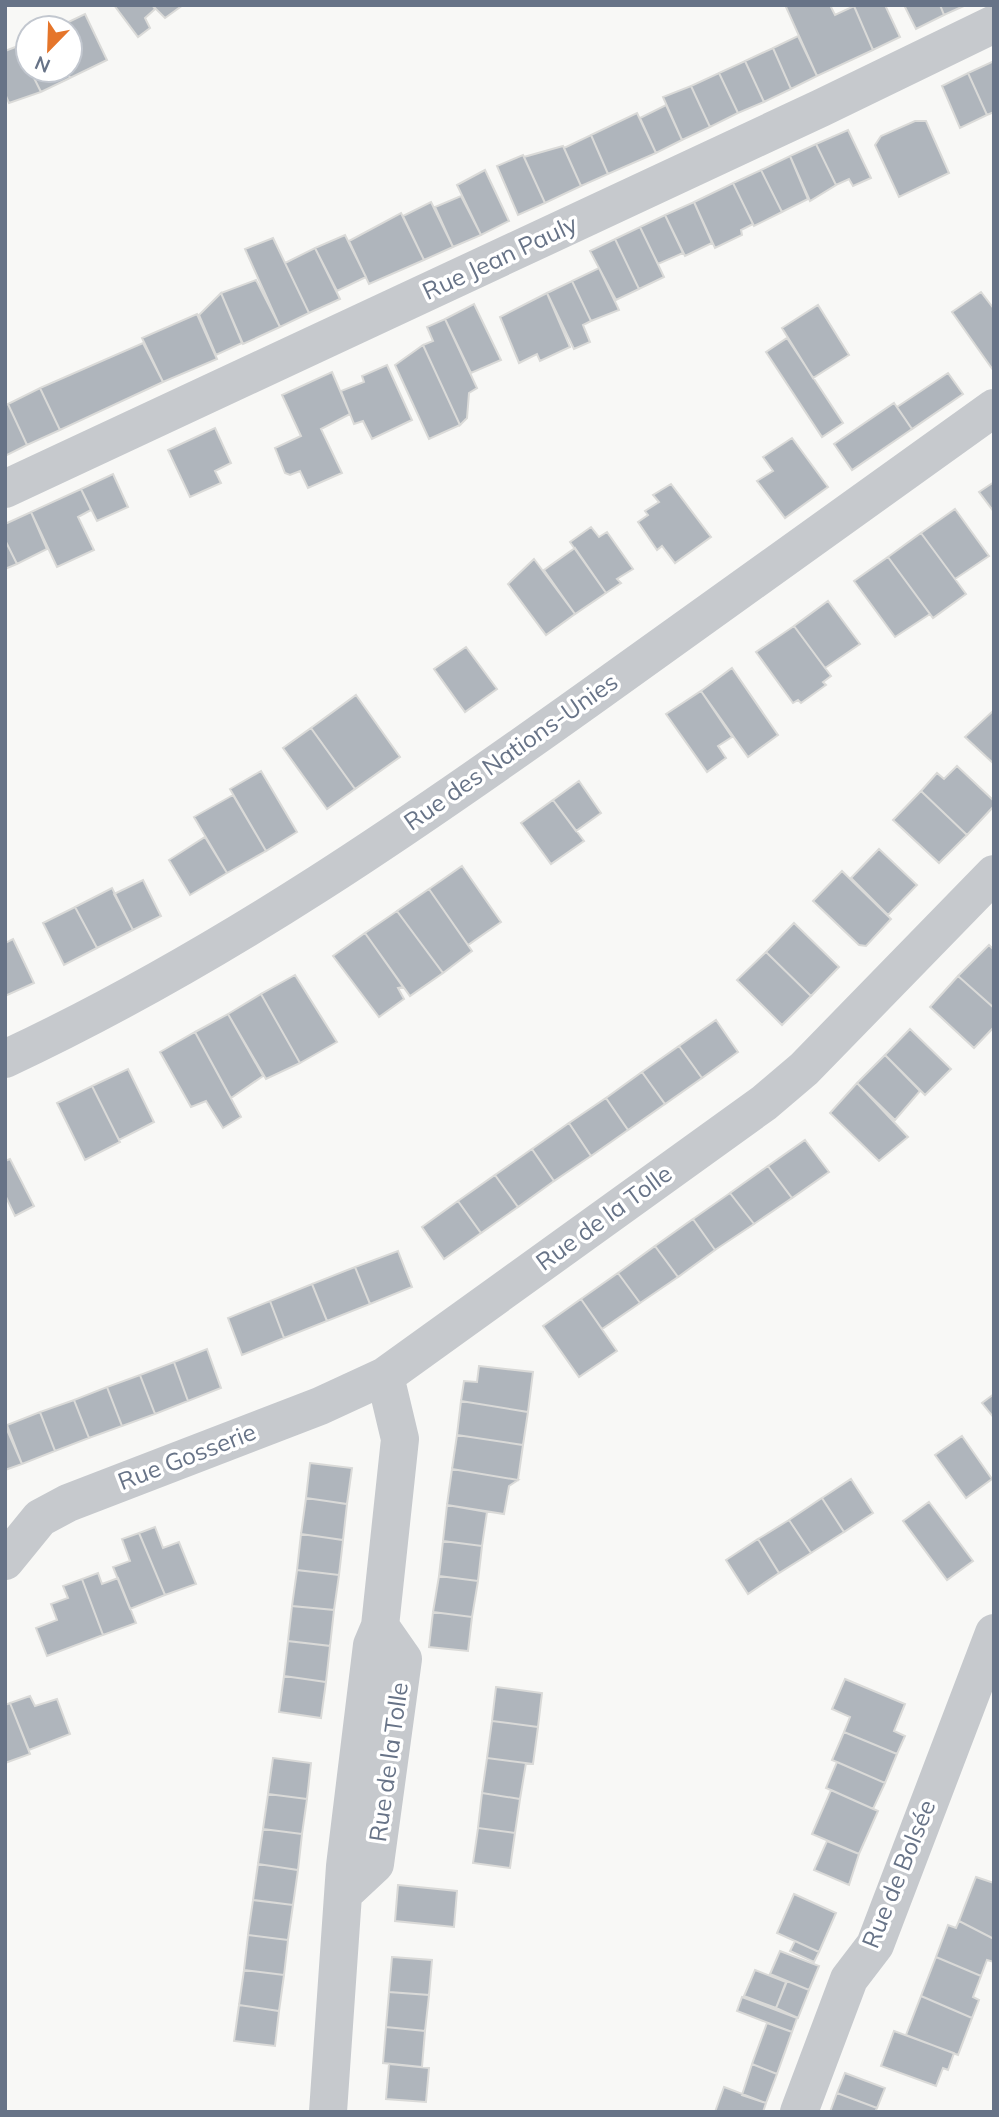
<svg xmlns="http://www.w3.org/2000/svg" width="999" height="2117" viewBox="0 0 999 2117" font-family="Mulish,sans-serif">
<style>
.building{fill:#afb5bc;stroke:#dadad8;stroke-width:2}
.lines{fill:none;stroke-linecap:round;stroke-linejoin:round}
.minor{stroke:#c6c9cd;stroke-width:38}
.labels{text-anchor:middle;stroke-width:7;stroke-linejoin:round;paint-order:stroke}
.street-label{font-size:24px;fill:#677387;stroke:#fff}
</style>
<rect width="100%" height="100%" fill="#f8f8f6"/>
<path class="building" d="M114,5H152L155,9L145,18L150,28L138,37Z
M152,5H183L165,18Z
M788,5H830L835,15L854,6L873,50L817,76L786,7Z
M885,5L900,37L873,50L854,6Z
M904,5H940L944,15L916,29Z
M940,5H966L944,15Z
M85,14L107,60L70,78L66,70H70V28H56Z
M798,36L817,76L791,89L773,48Z
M28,42V66L18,46Z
M18,46L41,92L9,103L5,94V51Z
M773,48L791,89L764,102L745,61Z
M745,61L764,102L738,113L719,73Z
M994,61V112L987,115L968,73Z
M30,70H66L70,78L41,92Z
M719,73L738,113L710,127L691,86Z
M968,73L987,115L960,128L942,86Z
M691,86L710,127L682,140L663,97Z
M666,105L682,140L656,153L640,118Z
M637,113L656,153L608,174L591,135Z
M915,121H926L949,173L899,197L875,145L881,136Z
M848,130L871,178L853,186L849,179L836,185L816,144Z
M591,135L608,174L581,186L564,148Z
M816,144L836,185L810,201L790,156Z
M563,146L581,186L545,203L524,157Z
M523,155L545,203L518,215L497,166Z
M790,156L808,199L782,212L761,170Z
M485,170L509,221L481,235L457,185Z
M761,170L782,212L754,226L733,183Z
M733,183L753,224L741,230L742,235L715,248L694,202Z
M461,196L481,235L453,247L435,207Z
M431,202L453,247L424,260L403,216Z
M694,202L712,243L685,256L665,215Z
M401,213L424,260L369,284L349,241Z
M665,215L683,253L658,264L640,227Z
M640,227L664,277L639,289L615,239Z
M345,235L366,277L337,291L315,248Z
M273,238L309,313L280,327L245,249Z
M615,239L639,289L616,300L590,251Z
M315,248L340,299L309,313L285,263Z
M599,268L619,310L591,321L572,281Z
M256,280L280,327L243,344L221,293Z
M572,281L591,321L583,325L590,342L574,349L547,293Z
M981,292L994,309L993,370L952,312Z
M221,293L242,343L216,355L199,315Z
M547,293L570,347L540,361L537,354L519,363L500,317Z
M474,304L501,360L471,373L445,319Z
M818,305L849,355L813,378L782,328Z
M197,314L217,359L163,382L142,338Z
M445,319L477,388L469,393L467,418L460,425L423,345L433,341L427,327Z
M787,338L843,423L822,437L766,352Z
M143,343L163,382L60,430L40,388Z
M423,345L460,425L429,439L395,365Z
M387,365L412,420L372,439L363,421L354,424L341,391L364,382L362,376Z
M332,372L350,414L321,429L342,473L308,488L300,471L290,475L285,473L275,448L301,436L282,395Z
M948,373L963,394L912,429L897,407Z
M40,388L60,430L27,445L8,404Z
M894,403L912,429L852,470L834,444Z
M8,404L27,445L5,456V405Z
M215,428L231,463L215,471L221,483L190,497L168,450Z
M792,438L828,487L785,518L757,481L773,471L763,457Z
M113,474L128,507L97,521L81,489Z
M994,482V512L979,492Z
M671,484L711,537L675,563L662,546L657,550L638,522L648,515L645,511L659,502L653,495Z
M81,489L91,510L78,517L94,550L57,567L31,512Z
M955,509L989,556L955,579L921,533Z
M31,512L47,549L17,564L5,540V524Z
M591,527L599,537L607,532L633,569L617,579L621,583L606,593L570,542Z
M921,533L966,594L933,618L888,557Z
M5,540L17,564L5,569Z
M575,548L606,593L575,614L544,570Z
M888,557L930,614L895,637L854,581Z
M534,559L575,614L546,635L508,584Z
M828,601L860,644L825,668L794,626Z
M794,626L831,676L823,682L826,685L801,703L798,700L793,703L756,652Z
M466,647L497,689L465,712L434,669Z
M732,668L778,735L748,757L701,691Z
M701,691L732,737L718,746L726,758L707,772L666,714Z
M356,695L400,757L355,789L311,728Z
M994,710V764L965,737Z
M311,728L355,789L327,809L283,748Z
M957,766L994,801V806L967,835L921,791L937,773L944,779Z
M261,771L297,832L266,851L230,789Z
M579,781L601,813L576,831L553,800Z
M921,791L967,835L939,863L893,820Z
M233,795L266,851L227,873L194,817Z
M553,800L584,841L551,864L521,823Z
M205,837L227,873L190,895L169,860Z
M879,849L917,885L888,915L851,878Z
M462,866L501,922L468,945L429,889Z
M842,871L891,919L866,946L859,945L813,901Z
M143,880L161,916L133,930L114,894Z
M112,888L133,930L97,948L75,907Z
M429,889L472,951L443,973L397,911Z
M75,907L97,948L64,965L43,923Z
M397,911L443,973L410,996L365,933Z
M794,923L839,967L811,996L766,952Z
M365,933L403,987L398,988L404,999L379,1017L333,956Z
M13,939L34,983L5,996V943Z
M989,945L994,950V1008L958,976Z
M766,952L811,996L782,1025L737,980Z
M295,975L337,1042L300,1063L261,994Z
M958,976L994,1008V1027L974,1048L930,1007Z
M261,994L300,1063L266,1079L228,1014Z
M228,1014L263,1076L231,1098L195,1032Z
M716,1020L738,1052L702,1078L679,1046Z
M910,1029L951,1069L925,1095L885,1055Z
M195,1032L241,1117L223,1128L206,1101L191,1107L160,1052Z
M679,1046L702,1078L665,1104L642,1072Z
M885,1055L920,1091L895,1120L857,1083Z
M128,1069L154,1122L119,1140L92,1086Z
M642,1072L665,1104L628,1130L606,1098Z
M857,1083L908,1137L879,1161L830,1113Z
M92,1086L120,1142L85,1160L57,1103Z
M606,1098L628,1130L591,1156L569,1123Z
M569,1123L591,1156L554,1181L532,1149Z
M805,1140L829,1172L792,1198L768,1166Z
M532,1149L554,1181L518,1207L495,1175Z
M10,1159L34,1206L15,1216L5,1195V1161Z
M768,1166L792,1198L754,1224L730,1193Z
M495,1175L518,1207L481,1233L458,1201Z
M730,1193L754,1224L715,1250L693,1219Z
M458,1201L481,1233L444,1259L422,1227Z
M693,1219L715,1250L678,1277L655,1246Z
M655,1246L678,1277L640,1303L618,1273Z
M398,1251L412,1287L370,1304L355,1267Z
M355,1267L370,1304L327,1321L312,1284Z
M618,1273L640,1303L602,1329L581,1299Z
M312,1284L327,1321L284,1338L270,1301Z
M581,1299L617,1351L579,1377L543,1326Z
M270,1301L284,1338L242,1355L228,1318Z
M207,1349L221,1388L188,1401L174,1362Z
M174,1362L188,1401L155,1414L140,1375Z
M479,1366L533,1372L528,1412L461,1401L464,1381L477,1382Z
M140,1375L155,1414L122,1426L107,1387Z
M107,1387L122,1426L89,1438L74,1400Z
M994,1394V1418L982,1403Z
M74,1400L89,1438L55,1451L40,1412Z
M461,1401L528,1412L523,1445L457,1435Z
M40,1412L55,1451L22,1464L7,1425Z
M5,1425L22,1464L5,1470Z
M457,1435L523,1445L518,1480L452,1469Z
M962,1436L992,1479L966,1498L935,1455Z
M310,1463L352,1468L347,1504L306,1498Z
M452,1469L518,1480L509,1486L504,1514L447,1505Z
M851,1479L873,1513L844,1532L822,1498Z
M306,1498L347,1504L343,1540L301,1534Z
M822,1498L844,1532L811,1553L789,1520Z
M929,1502L973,1561L947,1580L903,1521Z
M447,1505L487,1512L482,1546L443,1541Z
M789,1520L811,1553L779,1573L758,1539Z
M155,1527L163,1548L179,1542L196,1584L165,1595L139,1533Z
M139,1533L165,1595L130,1609L113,1567L130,1561L122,1539Z
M301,1534L343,1540L339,1575L297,1570Z
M758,1539L779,1573L748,1594L726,1560Z
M443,1541L482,1546L478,1581L439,1576Z
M297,1570L339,1575L334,1610L292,1606Z
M98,1573L102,1584L118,1578L136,1623L103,1635L82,1579Z
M439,1576L478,1581L472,1617L433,1612Z
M82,1579L103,1635L47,1656L36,1628L57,1620L51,1604L68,1598L63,1586Z
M292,1606L334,1610L330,1646L288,1641Z
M433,1612L472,1617L468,1651L429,1647Z
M288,1641L330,1646L326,1682L284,1676Z
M284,1676L326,1682L321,1718L279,1712Z
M845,1679L905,1704L894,1731L905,1736L897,1754L844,1732L850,1717L832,1709Z
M496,1687L542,1693L538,1727L492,1721Z
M30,1696L35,1706L57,1699L70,1734L29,1750L10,1703Z
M10,1703L30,1754L5,1763V1705Z
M492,1721L538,1727L533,1764L487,1758Z
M844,1732L897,1754L885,1783L832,1760Z
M273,1758L311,1763L307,1799L268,1794Z
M487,1758L526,1763L520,1799L482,1793Z
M837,1762L885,1783L873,1809L826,1788Z
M831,1790L878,1811L859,1854L812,1834Z
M482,1793L520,1799L515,1833L478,1828Z
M268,1794L307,1799L302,1834L263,1829Z
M478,1828L515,1833L510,1868L473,1863Z
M263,1829L302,1834L298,1870L258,1864Z
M827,1841L859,1854L849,1885L814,1870Z
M258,1864L298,1870L293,1905L253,1900Z
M976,1877L994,1883V1939L959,1921Z
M398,1885L457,1891L454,1927L395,1921Z
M794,1894L836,1913L819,1952L777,1933Z
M253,1900L293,1905L288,1940L248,1935Z
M959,1921L994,1939V1962L987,1960L981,1976L936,1957L948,1925L956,1928Z
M248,1935L288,1940L284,1975L244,1970Z
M795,1941L819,1952L814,1962L790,1951Z
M780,1951L819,1966L809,1990L770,1974Z
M392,1957L432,1960L429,1995L389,1992Z
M936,1957L981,1976L973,1997L979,2000L972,2018L921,1996Z
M244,1970L284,1975L279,2011L239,2005Z
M755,1970L786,1982L776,2008L744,1996Z
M787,1981L809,1990L798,2018L776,2008Z
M389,1992L429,1995L425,2031L386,2027Z
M921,1996L972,2018L958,2055L906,2035Z
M742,1997L797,2018L792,2032L737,2011Z
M239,2005L279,2011L275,2046L234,2041Z
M767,2023L792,2032L777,2074L752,2064Z
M386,2027L425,2031L422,2067L383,2063Z
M894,2031L954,2053L948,2070L943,2068L936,2086L881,2066Z
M389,2064L429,2068L426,2102L386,2099Z
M752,2064L777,2074L766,2103L742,2095Z
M845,2073L885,2088L877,2108L837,2093Z
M724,2087L766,2103L763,2112H715Z
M837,2093L877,2108L875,2112H830Z"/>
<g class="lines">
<path class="minor" d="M5,489L821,108L994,24
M5,1059C223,957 421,819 616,679C742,588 868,498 994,408
M5,1561L40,1518L68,1503L320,1406L385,1376L764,1103L804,1069L994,874
M345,1892L375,1864L403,1659L380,1626
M328,2112L345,1866L372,1645L380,1626L400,1439L385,1376
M799,2112L849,1979L875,1945L994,1633"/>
</g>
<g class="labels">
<g class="street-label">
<text transform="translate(500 258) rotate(-25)" y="8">Rue Jean Pauly</text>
<text transform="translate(511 752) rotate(-35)" y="8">Rue des Nations-Unies</text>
<text transform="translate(604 1218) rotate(-36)" y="8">Rue de la Tolle</text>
<text transform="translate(187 1457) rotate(-21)" y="8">Rue Gosserie</text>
<text transform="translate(389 1762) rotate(-82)" y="8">Rue de la Tolle</text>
<text transform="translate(899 1874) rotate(-68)" y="8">Rue de Bolsée</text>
</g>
</g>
<rect width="999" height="2117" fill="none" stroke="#677387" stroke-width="14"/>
<g transform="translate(49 49) rotate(203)"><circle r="33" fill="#ffffff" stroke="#c2c7cf" stroke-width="2"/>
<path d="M0-5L12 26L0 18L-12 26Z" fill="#e5752a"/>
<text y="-10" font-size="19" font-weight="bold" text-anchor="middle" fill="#677387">N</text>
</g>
</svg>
